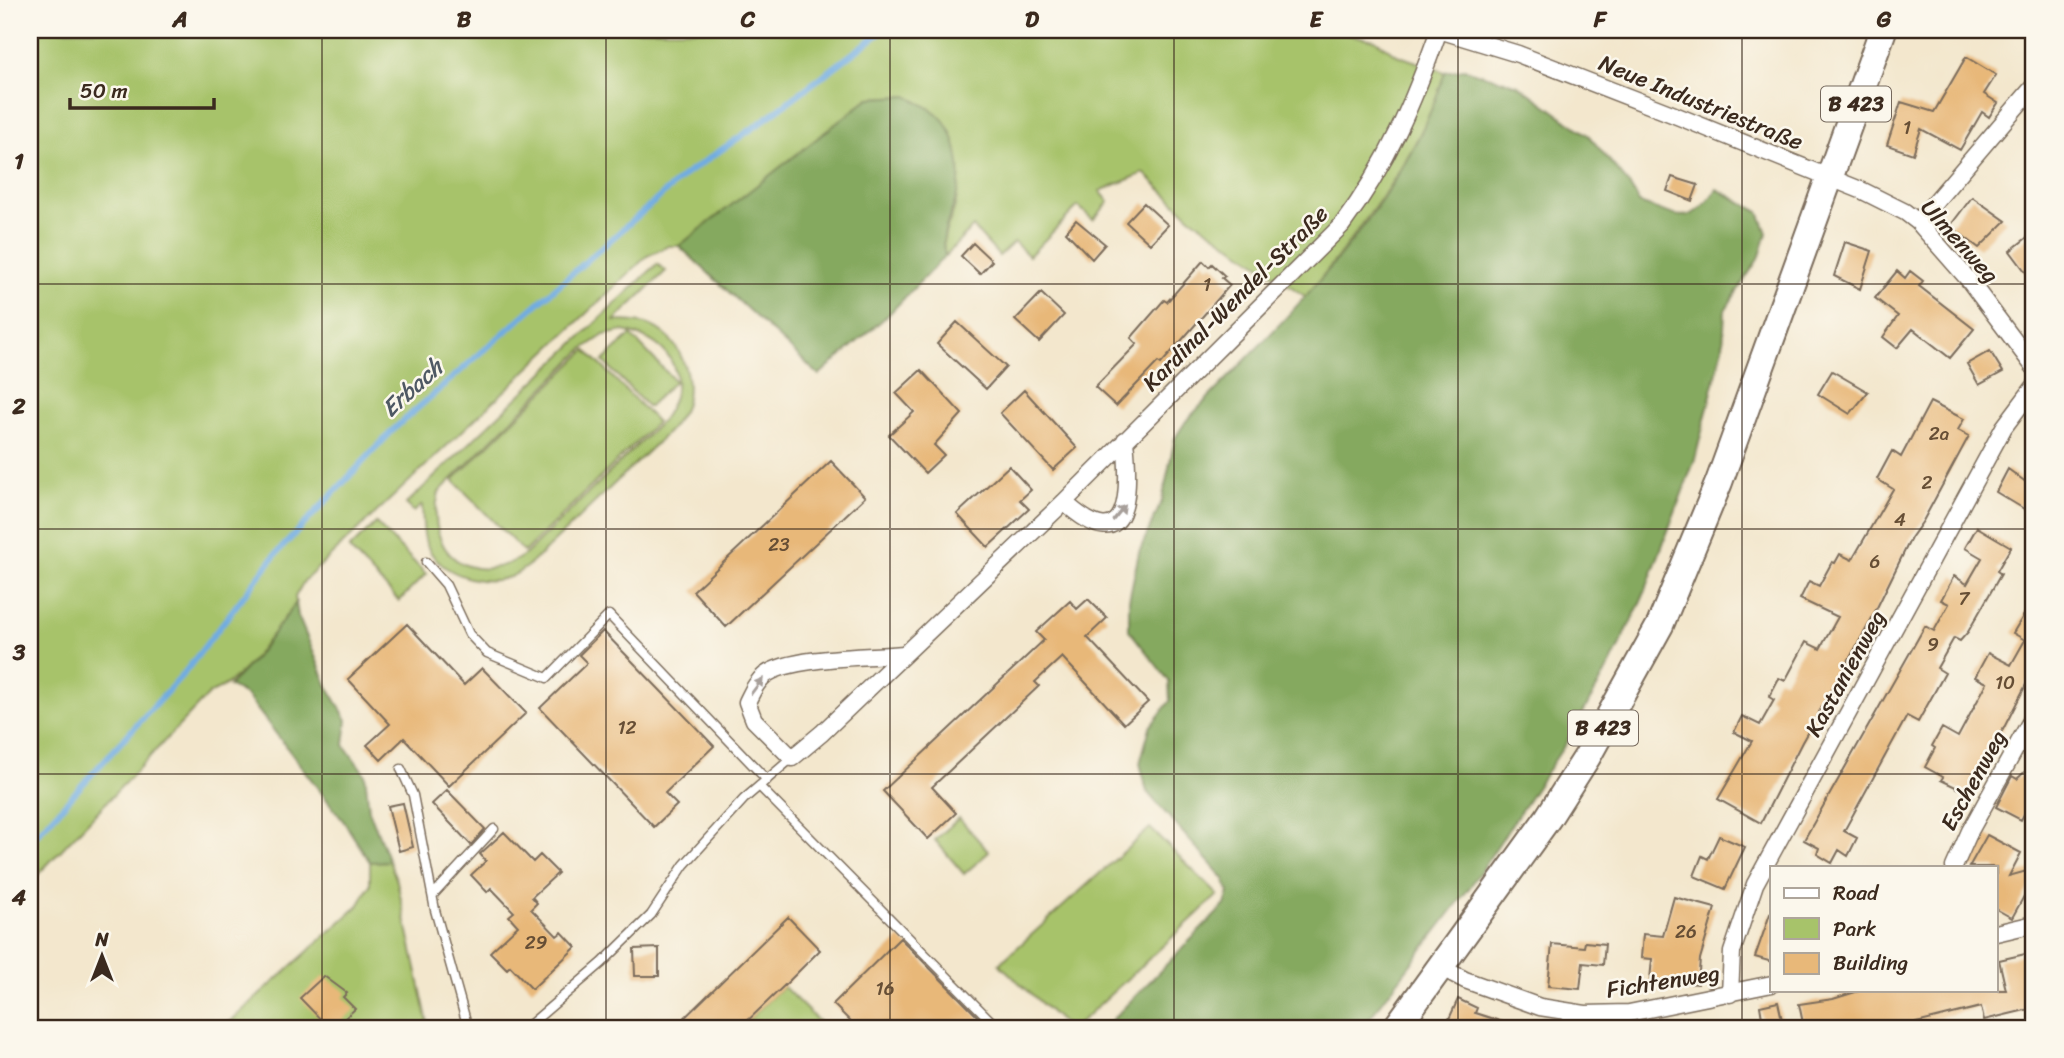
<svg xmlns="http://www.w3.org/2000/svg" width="2064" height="1058" viewBox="0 0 2064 1058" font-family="Sriracha,sans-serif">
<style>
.green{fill:#a7c36a;stroke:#717644;stroke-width:2;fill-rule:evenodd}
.forest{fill:#85a95e;stroke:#606a3e;stroke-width:2}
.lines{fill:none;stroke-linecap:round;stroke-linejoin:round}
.stream{stroke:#70ace2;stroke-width:6}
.building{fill:#e8b879}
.service-casing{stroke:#7b6c5b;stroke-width:11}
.minor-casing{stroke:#7b6c5b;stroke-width:19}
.primary-casing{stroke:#7b6c5b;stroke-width:30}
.service{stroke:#fff;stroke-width:8}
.minor{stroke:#fff;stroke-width:16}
.primary{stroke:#fff;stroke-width:26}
.oneway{fill:#a79f9a}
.grid{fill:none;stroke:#3b2a1e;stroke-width:2;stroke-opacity:0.55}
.labels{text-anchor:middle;stroke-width:5;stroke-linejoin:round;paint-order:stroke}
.number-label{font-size:19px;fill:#664e35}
.shield{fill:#fbf7ec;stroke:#75685c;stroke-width:2}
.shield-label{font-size:21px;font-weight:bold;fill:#3b2a1e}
.street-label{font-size:23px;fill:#3b2a1e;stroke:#fbf7ec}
.water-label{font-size:24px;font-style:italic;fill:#4e5863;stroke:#fbf7ec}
.neatline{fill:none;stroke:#3b2a1e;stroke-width:2.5}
.grid-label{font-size:23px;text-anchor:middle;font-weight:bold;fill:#3b2a1e}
</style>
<rect width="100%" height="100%" fill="#fbf7ec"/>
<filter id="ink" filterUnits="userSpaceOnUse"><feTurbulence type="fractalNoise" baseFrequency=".0143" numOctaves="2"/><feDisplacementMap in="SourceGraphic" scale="14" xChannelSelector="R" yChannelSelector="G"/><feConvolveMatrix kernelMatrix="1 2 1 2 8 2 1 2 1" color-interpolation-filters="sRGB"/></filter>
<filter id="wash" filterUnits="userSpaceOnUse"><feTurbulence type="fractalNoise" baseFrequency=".00686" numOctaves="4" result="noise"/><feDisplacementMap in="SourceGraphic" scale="28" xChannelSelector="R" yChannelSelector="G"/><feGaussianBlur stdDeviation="1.57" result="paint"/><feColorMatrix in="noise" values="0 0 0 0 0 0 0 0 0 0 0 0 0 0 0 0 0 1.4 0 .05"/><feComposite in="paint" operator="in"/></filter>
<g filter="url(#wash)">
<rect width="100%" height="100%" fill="#f3e7cd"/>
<path class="green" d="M30,30H1326L1375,40L1397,55L1445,72C1419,158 1361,227 1306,297L1190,217L1144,173L1100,191L1109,202L1093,220L1078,206L1029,256L1014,242L999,256L973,227L945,256C938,232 957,216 957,193C956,170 943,137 937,114L907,96L869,98L679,246H668L647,256L304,581L295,597L296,603C269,635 249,677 209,694L30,883Z
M657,264L666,271L614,321C624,321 635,321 646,324C679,334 696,377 684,409C681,416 674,424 669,431L533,562C526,567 518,574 510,577C480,587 438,574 426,543C422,531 423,518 422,505L414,512L406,504ZM624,331C676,343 692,381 659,424L526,554C473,590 423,555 439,492L583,349L604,335Z
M631,335L675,381L648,407L603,361Z
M586,350L657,422L524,552L453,480Z
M376,523L426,574L399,601L349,549Z
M959,818L989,852L964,874L935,840Z
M1150,828L1218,895L1074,1028H1068L999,964Z
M389,861L397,881L429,1028H223L358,906L370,885V862Z
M783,986L823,1026L821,1028H740Z"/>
<path class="forest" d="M1464,69L1518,85L1589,136L1628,183L1639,203C1681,216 1688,229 1717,189L1759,212L1767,233L1760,256L1725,310L1723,347L1695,459L1643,597L1611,663L1566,743L1470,887L1362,1028H1104L1225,905L1229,892L1224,879L1147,792L1140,763L1150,727L1170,701L1169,681L1129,630V600L1139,552L1162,501L1175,438L1186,421C1285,318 1402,212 1445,72Z
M907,96C916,101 927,106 935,112C958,130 964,172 956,198C950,218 939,236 945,256L888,315L819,375L679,246L869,98Z
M296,603L298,616L328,687L347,720L344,745L365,774L369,810L389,861L370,862L344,822L247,696L229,686L256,657Z"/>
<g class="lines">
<path class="stream" d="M30,842L185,672L276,554L395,428L686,174L756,126L884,30"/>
</g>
<g id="blocks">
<path class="building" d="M1966,57L1996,75L1984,94L1998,103L1989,117L1982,112L1960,150L1921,129L1913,154L1887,145L1901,102L1934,112Z
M1672,177L1698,185L1692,201L1667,191Z
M1972,197L2006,221L1979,248L1950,226Z
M1144,203L1168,225L1150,244L1126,222Z
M1076,220L1105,244L1092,259L1066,232Z
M2034,232V283L2010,251Z
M1845,242L1872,251L1860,289L1834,276Z
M973,243L992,261L980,274L961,256Z
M1203,261L1209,267L1212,264L1225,276L1222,278L1230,285L1161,364L1158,362L1116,406L1095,387L1137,344L1131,338L1164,300L1167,302Z
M1897,271L1905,278L1910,271L1923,281L1919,286L1974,329L1950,358L1913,329L1897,348L1883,337L1898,316L1875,298Z
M1041,293L1064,315L1039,342L1015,320Z
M957,322L1006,367L986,389L937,344Z
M1990,351L2003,372L1979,385L1967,364Z
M921,370L962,414L934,445L944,455L925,473L889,435L914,412L896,393Z
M1832,371L1868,392L1850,414L1818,394Z
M1024,390L1077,448L1053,470L1000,413Z
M1930,402L1964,419L1958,430L1969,436L1923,521L1911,538L1869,624L1802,742L1761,823L1718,799L1752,741L1734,732L1742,716L1760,725L1774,700L1769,697L1779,678L1785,681L1806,642L1820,649L1838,617L1800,599L1809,581L1819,586L1832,562L1835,563L1840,554L1852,560L1893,489L1877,479L1892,451L1901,457Z
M831,461L865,497L726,627L693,591Z
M1009,466L1031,490L1020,500L1029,509L988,547L957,514Z
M2008,469L2034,488V504L2029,512L1996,492Z
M1977,527L2011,547L1997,571L2001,574L1968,632L1960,641L1954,638L1937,668L1945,673L1918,722L1907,716L1844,831L1857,838L1848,856L1839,850L1832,863L1817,854L1819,848L1804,840L1925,626L1934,631L1949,604L1941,600L1954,576L1967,584L1982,558L1965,548Z
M2034,598V669L1970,794L1941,780L1943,777L1925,767L1935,748L1932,746L1942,728L1958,737L1987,683L1975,677L1988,653L2011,665L2025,640L2013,633Z
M1088,599L1107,618L1087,637L1148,702L1124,724L1062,657L1035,682L1039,686L932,787L956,813L928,839L883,791L1044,640L1036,632L1070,601L1077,609Z
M407,624L464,685L482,668L526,713L449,786L404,738L381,760L367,745L390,724L348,679Z
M603,631L714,746L665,793L677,805L654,827L540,708L587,663L579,655Z
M2034,763V795L2021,820L1996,807L2012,776L2017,779Z
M447,790L485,829L471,845L432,804Z
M403,803L413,847L399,851L388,806Z
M504,832L533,862L540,855L558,873L532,897L537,903L531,909L557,936L562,932L576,947L532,989L510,966L507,969L490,952L518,926L509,916L514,912L491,888L487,892L471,875L486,861L480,854Z
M1987,835L2021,853L2009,876L2034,869V878L2012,918L1996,909V867H1969Z
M1719,836L1745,847L1725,889L1694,876L1702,856L1708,859Z
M1674,897L1715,908L1700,959L1698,984L1650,980L1652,959L1641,958L1643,934L1663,936Z
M1770,914L1772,915V962L1755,957Z
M788,917L820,950L789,981L740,1028H674Z
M900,938L978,1017L989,1028H857L833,1004Z
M1585,942L1605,944L1603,965L1583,963L1580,989L1548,986L1552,944L1584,947Z
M659,948V976H635L634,949Z
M2034,952V1008L1984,1020L1981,1007L1896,1028H1804L1799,1004L1833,999L1862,990H2006L1999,960Z
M324,976L347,993L343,997L355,1009L334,1028H329L300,998Z
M1458,999L1477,1008L1475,1013L1512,1025L1511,1028H1445Z
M1778,1002L1782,1020L1763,1024L1760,1006Z"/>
</g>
</g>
<g filter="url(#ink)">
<use href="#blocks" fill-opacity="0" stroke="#7b6c5b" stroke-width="2"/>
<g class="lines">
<g class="service-casing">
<path id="service" d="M426,562L446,585L469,634L487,653L547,678L609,615L767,780
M401,769L413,795L435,910L468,1028
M759,786L998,1028
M433,895L494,829
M526,1028L602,963L651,915L684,865L744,799L792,758"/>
</g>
<g class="minor-casing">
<path id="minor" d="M1918,222L2034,86
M1064,502C1132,564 1130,489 1125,440
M905,654C872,657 791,656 765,675C756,682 752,692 747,702L754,720L792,758L822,733L1064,502L1342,225C1387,165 1414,101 1439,30L1518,54L1672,114L1863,191L1905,212L1918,222L1968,279L2034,367
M1954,867L1970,831L2034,715
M1996,933L2034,924
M1442,968L1465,980L1540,1007L1585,1014L1629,1013L1772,984
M1730,994L1732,952L1755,884L2004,427L2034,387"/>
</g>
<g class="primary-casing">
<path id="primary" d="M1396,1028L1548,818L1587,757L1660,625L1719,482L1883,30"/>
</g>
<use href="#service" class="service"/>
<use href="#minor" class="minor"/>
<use href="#primary" class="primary"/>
</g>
<defs><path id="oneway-solid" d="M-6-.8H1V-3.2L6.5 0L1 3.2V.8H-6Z" transform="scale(1.75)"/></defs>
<g class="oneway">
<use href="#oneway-solid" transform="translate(1119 513) rotate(-51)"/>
<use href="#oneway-solid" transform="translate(757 686) rotate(-53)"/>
</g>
</g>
<path class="grid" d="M322,30V1028M606,30V1028M890,30V1028M1174,30V1028M1458,30V1028M1742,30V1028M30,284H2034M30,529H2034M30,774H2034"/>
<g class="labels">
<g class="number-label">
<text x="1907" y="134">1</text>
<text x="1207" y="291">1</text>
<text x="1939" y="440">2a</text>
<text x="1927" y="489">2</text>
<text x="1900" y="526">4</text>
<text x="779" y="551">23</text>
<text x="1875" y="568">6</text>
<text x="1964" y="605">7</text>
<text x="1933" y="651">9</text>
<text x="2005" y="689">10</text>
<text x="627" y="734">12</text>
<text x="1686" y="938">26</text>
<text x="536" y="949">29</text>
<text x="885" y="995">16</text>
</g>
<g class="shield">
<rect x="1821" y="86.5" width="70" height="35" rx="5"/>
<rect x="1568" y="710.5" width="70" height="35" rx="5"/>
</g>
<g class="shield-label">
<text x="1856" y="111">B 423</text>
<text x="1603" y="735">B 423</text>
</g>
<g class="street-label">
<text transform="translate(1701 102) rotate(22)" y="8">Neue Industriestraße</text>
<text transform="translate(1960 241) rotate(48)" y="8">Ulmenweg</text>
<text transform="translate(1235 298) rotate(-45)" y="8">Kardinal-Wendel-Straße</text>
<text transform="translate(1845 673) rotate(-61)" y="8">Kastanienweg</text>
<text transform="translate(1973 780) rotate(-61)" y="8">Eschenweg</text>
<text transform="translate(1663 981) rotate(-9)" y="8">Fichtenweg</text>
</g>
<g class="water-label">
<text transform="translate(412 388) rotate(-42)" y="8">Erbach</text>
</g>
</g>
<rect width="2064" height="1058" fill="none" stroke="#fbf7ec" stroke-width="77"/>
<rect x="1770" y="866" width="228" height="126" fill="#fbf7ec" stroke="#aea59a" stroke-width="2"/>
<rect x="1784" y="888" width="35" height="10" fill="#ffffff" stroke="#aea59a" stroke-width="2"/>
<text x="1833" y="900" font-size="21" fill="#3b2a1e">Road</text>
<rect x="1784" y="918" width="35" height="21" fill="#a7c36a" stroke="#aea59a" stroke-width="2"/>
<text x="1833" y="936" font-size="21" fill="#3b2a1e">Park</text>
<rect x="1784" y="953" width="35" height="21" fill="#e8b879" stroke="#aea59a" stroke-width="2"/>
<text x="1833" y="970" font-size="21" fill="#3b2a1e">Building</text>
<g transform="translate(102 956)" stroke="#fbf7ec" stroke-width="5" paint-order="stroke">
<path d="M0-5L12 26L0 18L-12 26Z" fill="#3b2a1e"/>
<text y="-10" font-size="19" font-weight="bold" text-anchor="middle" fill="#3b2a1e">N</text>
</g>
<path d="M70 98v10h144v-10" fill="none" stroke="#3b2a1e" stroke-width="3.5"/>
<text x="80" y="98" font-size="21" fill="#3b2a1e" stroke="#fbf7ec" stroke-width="5" paint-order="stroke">50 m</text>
<rect x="38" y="38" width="1987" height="982" class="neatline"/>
<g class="grid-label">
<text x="180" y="27">A</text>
<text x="464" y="27">B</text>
<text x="748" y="27">C</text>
<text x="1032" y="27">D</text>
<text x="1316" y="27">E</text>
<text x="1600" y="27">F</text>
<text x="1884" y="27">G</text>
<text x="19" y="169">1</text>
<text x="19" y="414">2</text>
<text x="19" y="660">3</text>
<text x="19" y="905">4</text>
</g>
</svg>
